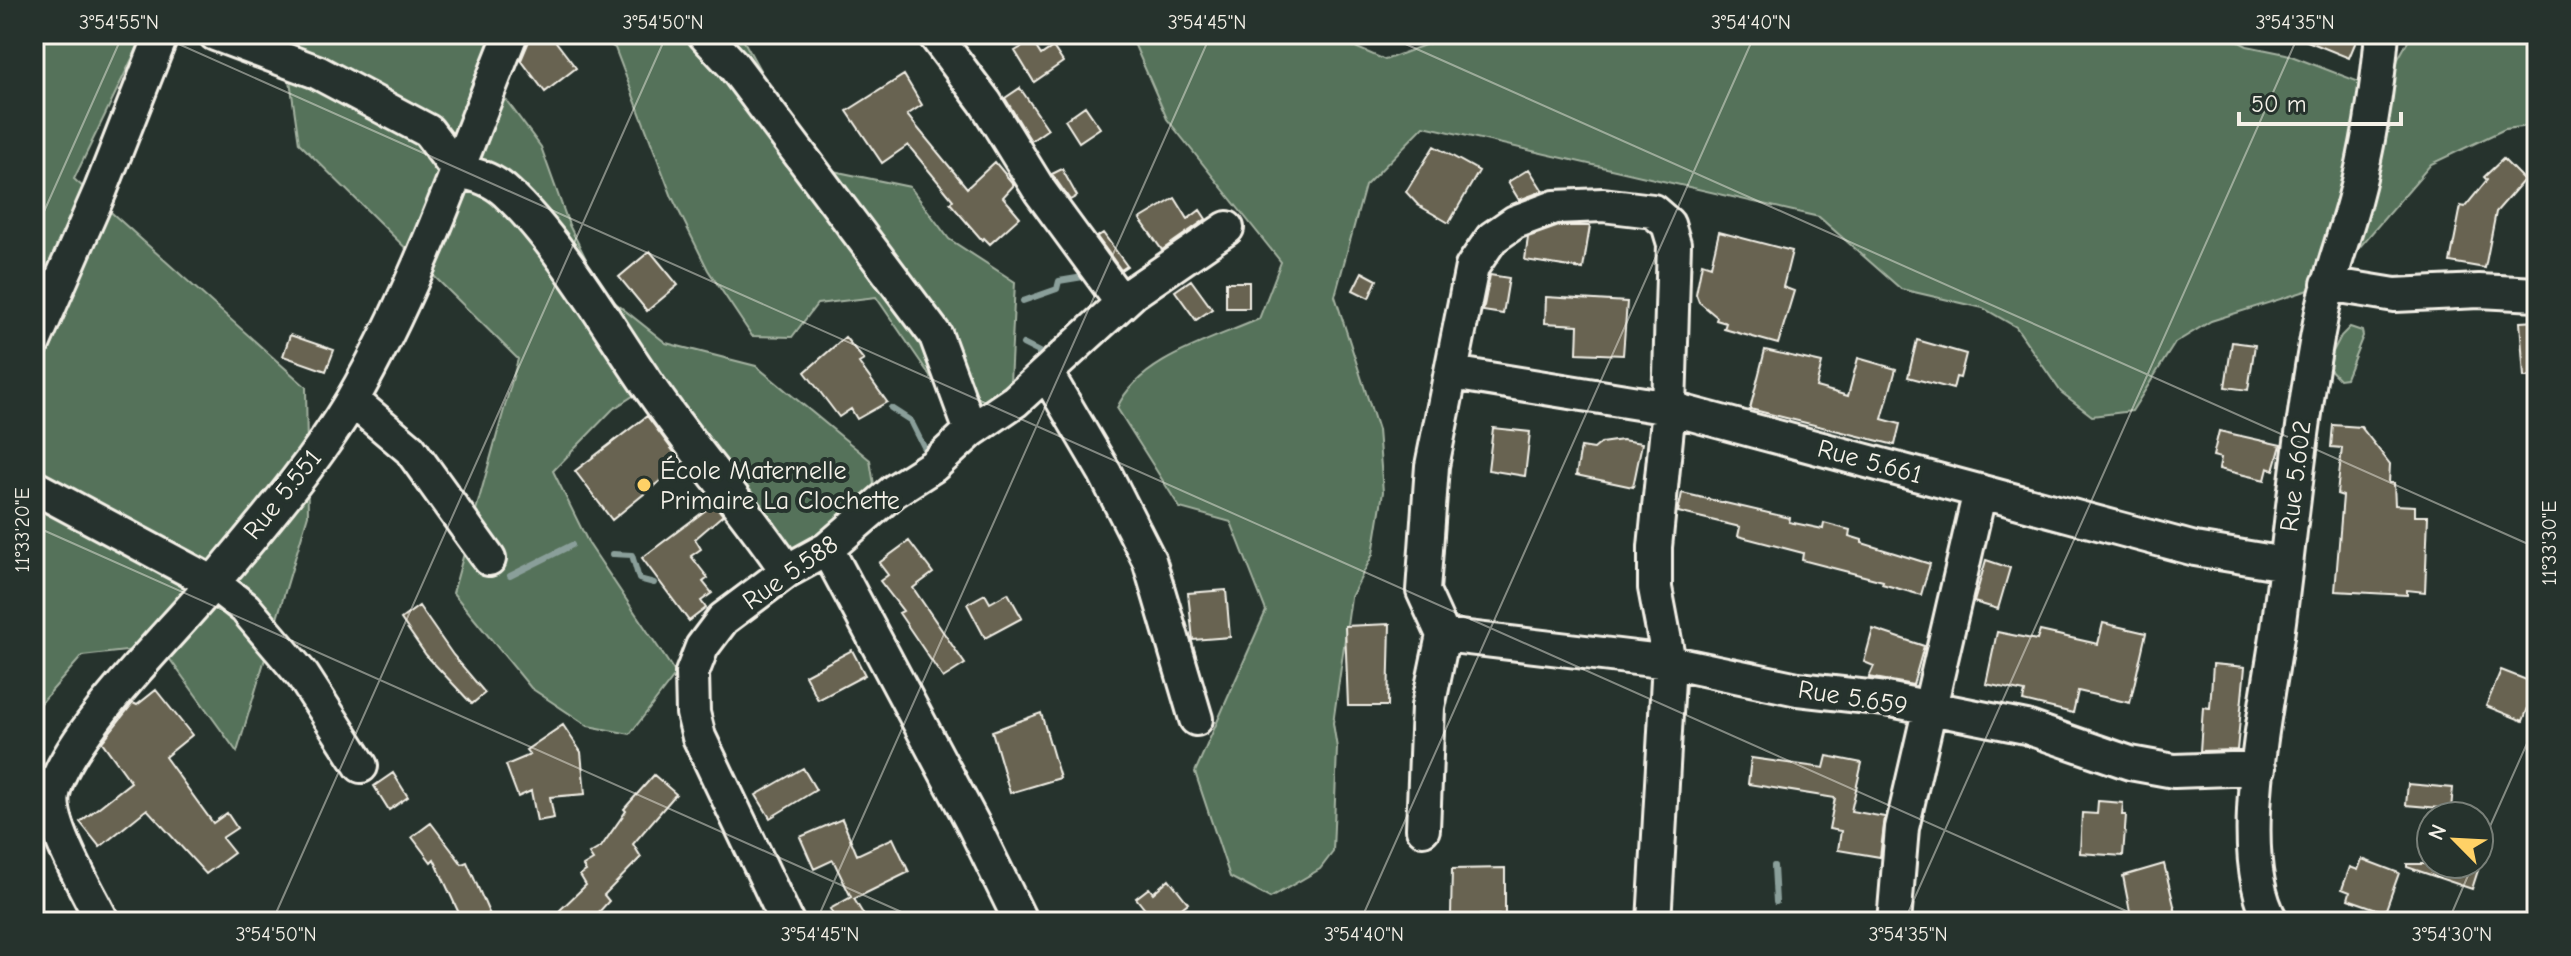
<svg xmlns="http://www.w3.org/2000/svg" width="2571" height="956" viewBox="0 0 2571 956" font-family="'Comic Neue',sans-serif">
<style>
.green{fill:#55725a;stroke:#a4b2a1;stroke-width:2}
.lines{fill:none;stroke-linecap:round;stroke-linejoin:round}
.stream{stroke:#8a9f9a;stroke-width:6}
.building{fill:#676451;stroke:#f4f1e8;stroke-width:2}
.minor-casing{stroke:#f4f1e8;stroke-width:38}
.minor{stroke:#26332d;stroke-width:32}
.ticks{fill:none;stroke:#f4f1e8;stroke-width:2;stroke-opacity:0.45}
.poi-dot{fill:#ffd166;stroke:#26332d;stroke-width:3}
.labels{text-anchor:middle;stroke-width:8;stroke-linejoin:round;paint-order:stroke}
.street-label{font-size:26px;fill:#f4f1e8;stroke:#26332d}
.poi-label{font-size:26px;fill:#f4f1e8;stroke:#26332d;text-anchor:start}
.neatline{fill:none;stroke:#f4f1e8;stroke-width:3}
.ticks-label{font-size:20px;text-anchor:middle;fill:#f4f1e8}
</style>
<rect width="100%" height="100%" fill="#26332d"/>
<filter id="ink" filterUnits="userSpaceOnUse"><feTurbulence type="fractalNoise" baseFrequency=".0125" numOctaves="2"/><feDisplacementMap in="SourceGraphic" scale="16" xChannelSelector="R" yChannelSelector="G"/><feConvolveMatrix kernelMatrix="1 2 1 2 8 2 1 2 1" color-interpolation-filters="sRGB"/></filter>
<g filter="url(#ink)">
<path class="green" d="M34,34H144L74,179L306,387L308,515L237,752L161,647L82,656L34,711Z
M275,34H494L488,44L495,85L541,147L569,225L603,293L666,343L756,366L870,460L876,497L802,556L760,540L659,379L613,409L553,471L589,544L676,674L630,734L588,726L531,688L453,593L518,359L299,143L284,38Z
M592,34H740L760,70L765,111L814,167L910,187L949,239L1015,282L1010,383L985,412L957,415L876,297L817,304L792,337L752,336L708,270L672,197L615,48Z
M1130,34H1325L1385,60L1454,34H2224L2247,46L2286,54L2359,82L2394,66L2412,34H2537V125L2505,129L2431,164L2328,284L2211,321L2175,343L2132,411L2092,416L2061,392L2016,327L1983,308L1901,289L1819,217L1424,126L1365,186L1335,296L1378,430L1383,492L1373,554L1351,597L1333,723L1337,748L1333,852L1320,869L1270,898L1230,877L1195,772L1266,611L1231,522L1180,508L1117,408C1139,359 1212,340 1259,319L1281,262L1167,119Z
M2350,327L2362,331L2363,336L2346,378L2339,379L2326,365L2341,336Z"/>
<g class="lines">
<path class="stream" d="M1023,301L1057,289L1059,281L1089,276
M1023,344L1045,355L1049,352
M891,408L911,421L929,457
M613,554L632,555L639,579L654,583
M510,576L572,545
M1774,866L1776,902"/>
</g>
<path class="building" d="M532,34H550L576,68L545,92L521,60Z
M2290,34H2359L2349,58Z
M1032,41L1041,55L1053,47L1063,62L1034,82L1015,51Z
M904,75L922,105L907,115L967,188L995,162L1014,185L1003,197L1020,217L990,244L984,238L982,240L950,203L953,200L908,145L882,163L847,111Z
M1020,88L1048,129L1031,141L1005,98Z
M1085,106L1100,128L1079,142L1065,120Z
M1434,146L1479,171L1449,223L1418,205L1406,192Z
M2503,159L2524,180L2496,212L2485,268L2450,262L2461,206L2465,207L2487,180L2484,177Z
M1062,169L1077,196L1070,200L1052,174Z
M1529,169L1543,191L1519,200L1508,182Z
M1175,198L1188,219L1200,210L1206,219L1162,250L1140,219Z
M1559,226H1590L1583,269L1525,260L1528,237Z
M1719,232L1792,251L1783,287L1794,291L1778,344L1724,329L1726,323L1716,320L1717,317L1699,302L1696,294L1702,263L1711,266Z
M1103,233L1127,266L1121,270L1097,237Z
M650,251L678,285L647,311L619,277Z
M1362,272L1377,280L1369,298L1353,290Z
M1490,275L1509,278L1503,314L1483,311Z
M1191,280L1212,309L1196,320L1175,291Z
M1226,282H1249V308H1226Z
M1546,297L1627,302L1623,355L1577,353L1578,325L1545,323Z
M2537,321V377H2524L2520,322Z
M290,335L334,350L326,371L283,356Z
M845,337L864,360L859,363L887,402L857,419L851,409L839,417L805,372Z
M1917,340L1966,354L1960,378L1956,377L1953,389L1908,377Z
M2232,342L2255,345L2248,390L2225,387Z
M1765,350L1822,363L1816,387L1848,396L1858,358L1896,369L1882,419L1900,424L1895,445L1750,409Z
M647,416L682,463L612,520L575,471Z
M2333,425L2361,427L2390,464L2389,483H2394L2395,505L2415,506V516H2428L2425,592L2407,590V595L2335,591L2343,496L2337,494L2342,448L2331,447Z
M1493,428L1530,432L1525,476L1488,470Z
M2219,431L2281,445L2274,470L2268,468L2265,480L2219,469L2221,458L2213,456Z
M1622,440L1642,443L1633,487L1576,475L1581,447L1594,449L1601,443Z
M1682,493L1790,518L1789,522L1823,529L1824,523L1850,530L1849,536L1862,540V543L1930,564L1921,595L1882,584L1883,581L1802,560L1803,553L1738,536L1740,527L1678,512Z
M714,504L723,515L695,539L701,549L691,556L708,578L703,582L712,593L701,601L706,608L689,621L642,558Z
M909,541L933,573L913,588L965,664L943,678L899,613L903,611L880,581L888,575L879,563Z
M1986,560L2010,568L1998,609L1974,602Z
M1226,590L1230,637L1193,640L1188,593Z
M1008,593L1022,618L985,638L967,604L985,594L990,603Z
M419,606L453,655L485,693L472,704L426,655L401,619Z
M2103,623L2146,633L2130,703L2078,691L2073,713L2023,701L2025,692L1986,684L1997,632L2037,640L2040,631L2098,644Z
M1390,624L1388,706H1348L1345,626Z
M1873,629L1924,646L1913,685L1869,677L1874,666L1864,662Z
M852,650L865,675L818,700L805,675Z
M2213,664L2245,667L2237,750L2200,751L2203,707L2210,708Z
M2501,670L2537,684L2523,721L2486,706Z
M156,690L192,735L165,757L213,823L227,813L237,828L222,838L234,853L206,874L147,809L100,847L80,822L131,782L102,742L133,703L137,705Z
M1041,713L1060,778L1010,793L992,731Z
M563,725L581,752L585,794L550,797L554,818L537,821L531,791L518,797L506,765L530,755L526,750Z
M1827,756L1862,763L1851,811L1885,817L1880,857L1838,850L1841,831L1829,829L1835,798L1748,784L1751,758L1824,768Z
M803,768L816,790L770,818L756,795Z
M393,773L408,797L389,810L374,786Z
M654,775L676,794L633,844L641,857L604,895L609,901L590,922H554L560,910L586,885L580,875L586,871L583,866L593,860L589,854L601,847L626,811L624,809Z
M2408,784L2453,788L2451,809L2406,805Z
M2098,801L2123,803L2122,815H2126L2123,856L2080,853L2082,813L2097,814Z
M842,819L857,855L893,838L909,872L854,899L868,922H837L830,909L851,897L833,860L814,869L800,837Z
M431,823L462,864L467,862L493,922H463L434,859L431,862L412,837Z
M2362,859L2399,873L2385,912L2348,899L2350,892L2342,889L2350,867L2358,870Z
M2164,864L2178,922H2132L2123,876Z
M2407,864H2480L2472,889L2407,867Z
M1505,868V915H1451L1452,869Z
M1169,879L1188,903L1164,922H1155L1136,898L1149,888L1153,893Z"/>
<g class="lines">
<g class="minor-casing">
<path id="minor" d="M215,34L317,72L428,131L458,171C475,174 494,180 507,193C562,244 611,333 655,395C697,455 746,510 787,571
M704,34L733,65L936,336L971,431
M934,34L985,102L1040,191L1122,303
M2328,284L2395,295L2479,291L2537,294
M34,342L101,189L162,34
M1452,373L1669,408L2195,549L2285,564
M1047,374L1105,473L1149,560L1196,719
M352,400L410,449L489,559
M34,487L213,583L245,608L303,676L361,766
M827,549L973,824L1021,922
M1443,635L1669,662L1798,689L1886,699L2026,727L2130,763L2174,771L2259,768
M1423,829L1428,707L1443,635L1423,591L1432,466L1472,267L1492,238L1515,222L1555,207L1603,205L1653,211L1668,224L1674,244L1669,408L1655,547V588L1669,662L1654,922
M103,922C89,893 47,824 53,794C65,736 174,631 213,583C261,525 314,464 352,400C419,284 461,157 511,34
M787,922L699,737L693,713L692,673L702,647L723,619L787,571L827,549L894,491L933,466L971,431L1015,401L1134,292L1227,228
M1894,922L1902,828L1980,491
M2272,922C2232,854 2268,706 2278,629C2292,523 2301,417 2322,312C2330,274 2344,238 2354,201C2369,146 2377,91 2382,34"/>
</g>
<use href="#minor" class="minor"/>
</g>
</g>
<path class="ticks" d="M156,34L2151,922M1383,34L2537,548M34,234L123,34M34,526L924,922M2479,851L2537,721M272,922L667,34M816,922L1211,34M1360,922L1755,34M1904,922L2299,34M2448,922L2473,864"/>
<circle class="poi-dot" cx="644" cy="485" r="8"/>
<g class="labels">
<g class="street-label">
<text transform="translate(1870 461) rotate(15)" y="9">Rue 5.661</text>
<text transform="translate(2295 476) rotate(-83)" y="9">Rue 5.602</text>
<text transform="translate(282 494) rotate(-51)" y="9">Rue 5.551</text>
<text transform="translate(790 572) rotate(-35)" y="9">Rue 5.588</text>
<text transform="translate(1853 697) rotate(9)" y="9">Rue 5.659</text>
</g>
<g class="poi-label">
<text x="660" y="479">École Maternelle<tspan x="660" dy="30">Primaire La Clochette</tspan></text>
</g>
</g>
<rect width="2571" height="956" fill="none" stroke="#26332d" stroke-width="88"/>
<g transform="translate(2455 840) rotate(294)"><circle r="38" fill="#26332d" stroke="#787f78" stroke-width="2"/>
<path d="M0-6L14 30L0 20L-14 30Z" fill="#ffd166"/>
<text y="-12" font-size="22" font-weight="bold" text-anchor="middle" fill="#f4f1e8">N</text>
</g>
<path d="M2239 112v12h162v-12" fill="none" stroke="#f4f1e8" stroke-width="4"/>
<text x="2251" y="112" font-size="24" fill="#f4f1e8" stroke="#26332d" stroke-width="6" paint-order="stroke">50 m</text>
<rect x="44" y="44" width="2483" height="868" class="neatline"/>
<g class="ticks-label">
<text x="119" y="29">3°54'55"N</text>
<text x="663" y="29">3°54'50"N</text>
<text x="1207" y="29">3°54'45"N</text>
<text x="1751" y="29">3°54'40"N</text>
<text x="2295" y="29">3°54'35"N</text>
<text transform="translate(22 530) rotate(-90)" y="7">11°33'20"E</text>
<text transform="translate(2549 543) rotate(-90)" y="7">11°33'30"E</text>
<text x="276" y="941">3°54'50"N</text>
<text x="820" y="941">3°54'45"N</text>
<text x="1364" y="941">3°54'40"N</text>
<text x="1908" y="941">3°54'35"N</text>
<text x="2452" y="941">3°54'30"N</text>
</g>
</svg>
